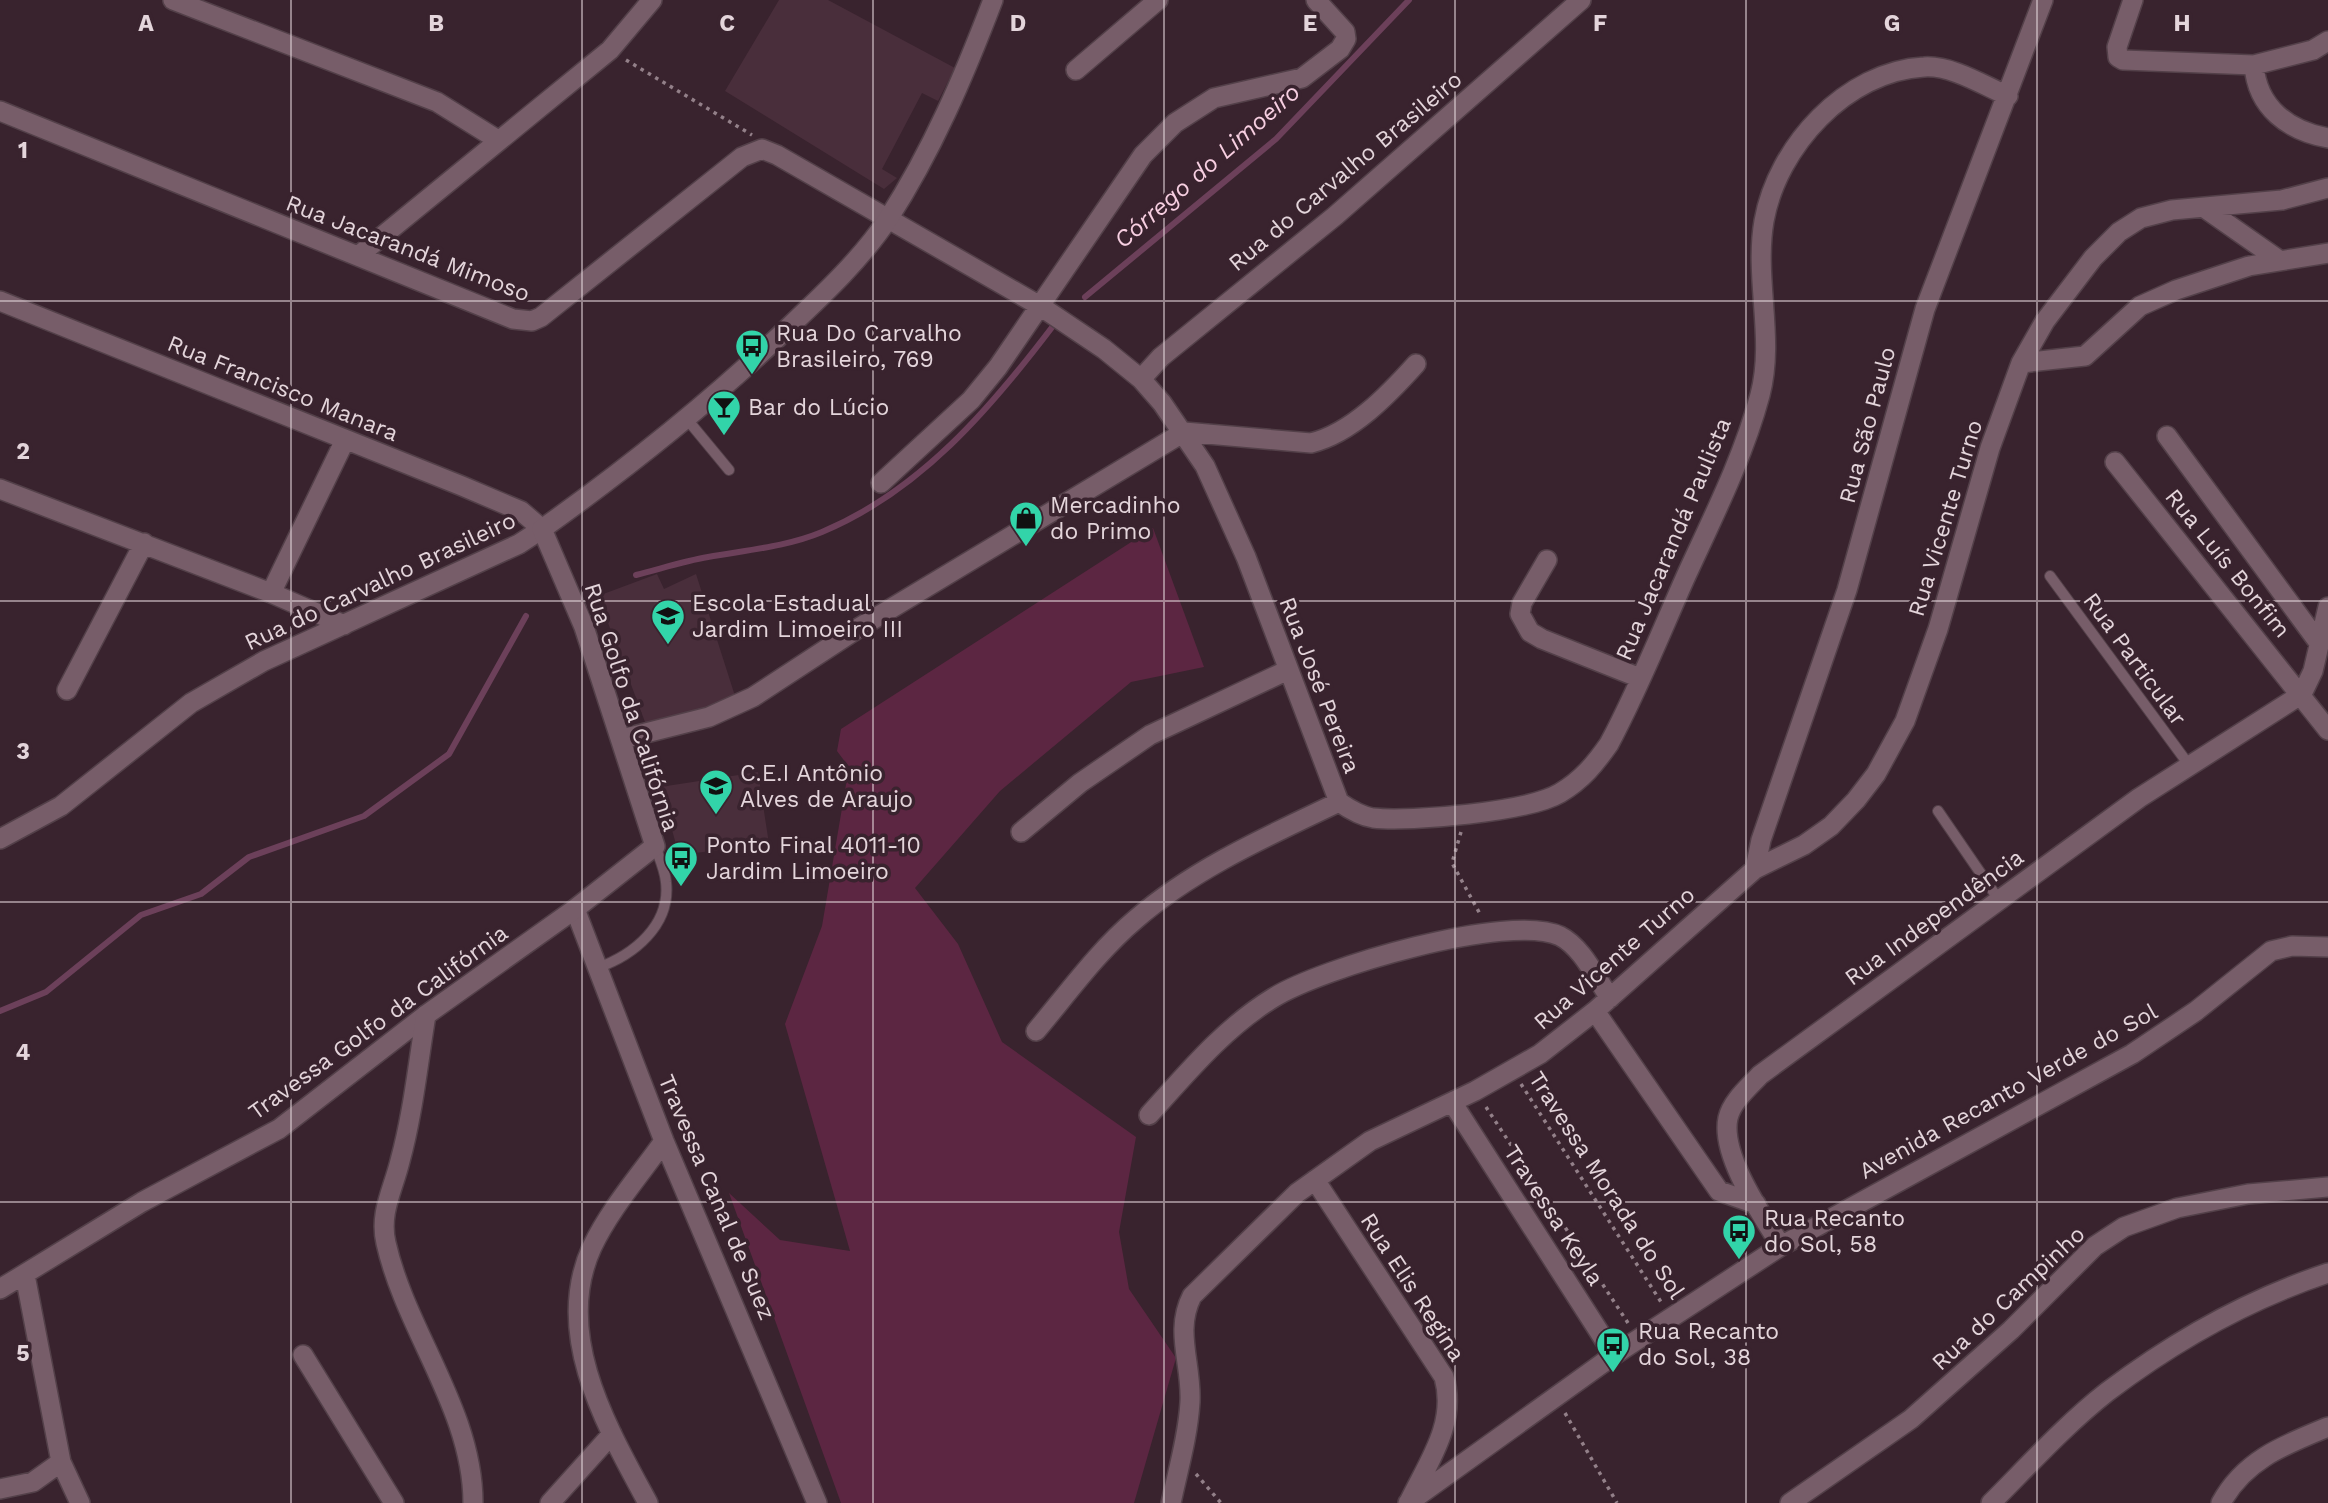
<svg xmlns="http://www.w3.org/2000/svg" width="2328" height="1503" viewBox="0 0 2328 1503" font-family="'Work Sans',sans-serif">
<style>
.built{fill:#492e3b}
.green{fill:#5c2642}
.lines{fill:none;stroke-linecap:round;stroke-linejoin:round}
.stream{stroke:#6c405a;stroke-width:6}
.service-casing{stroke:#534049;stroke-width:12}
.minor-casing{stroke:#534049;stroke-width:22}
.tertiary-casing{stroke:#534049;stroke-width:22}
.path{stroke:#938089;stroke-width:3.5;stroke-dasharray:3.5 5;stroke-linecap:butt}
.service{stroke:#775d69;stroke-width:10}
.minor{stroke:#775d69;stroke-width:19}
.tertiary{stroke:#775d69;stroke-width:19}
.grid{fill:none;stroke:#e4d5db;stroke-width:2;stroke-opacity:0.55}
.labels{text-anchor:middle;stroke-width:7;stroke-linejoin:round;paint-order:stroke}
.street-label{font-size:23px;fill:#e4d5db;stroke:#39232e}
.poi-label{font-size:23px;fill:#e4d5db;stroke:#39232e;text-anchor:start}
.water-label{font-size:24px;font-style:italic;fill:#f7cfe1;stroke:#39232e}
.grid-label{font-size:23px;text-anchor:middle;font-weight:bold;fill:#e4d5db;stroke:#39232e;stroke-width:7;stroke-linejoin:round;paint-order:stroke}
</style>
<rect width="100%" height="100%" fill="#39232e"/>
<path class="built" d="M779,0H828L955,68L938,101L922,93L882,169L897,178L884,189L725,91Z
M657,574L664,589L696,574L735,696L648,730L598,596Z
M758,772L769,844L679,855L660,787Z"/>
<path class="green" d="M1153,528L1204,667L1131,682L1000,791L915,888L958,944L1002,1042L1136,1137L1119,1232L1129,1289L1176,1358L1134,1503H841L729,1193L780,1240L850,1251L785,1024L822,926L849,767L837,751L841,729Z"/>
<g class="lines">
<path class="stream" d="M1085,297L1276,139L1409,0
M636,575C660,569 684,561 708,557C746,550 786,547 822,532C920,491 990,409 1053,326
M0,1011L46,992L141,915L201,894L249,857L364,816L449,754L526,616"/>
<g class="service-casing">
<path id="service" d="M686,418L729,470
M2050,576L2189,765
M1938,811L1999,900
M597,968C634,955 671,925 666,882C665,870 659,857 655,846"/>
</g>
<g class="minor-casing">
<path id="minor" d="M173,0L437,102L498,140
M2133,0L2117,47L2118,57L2123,60L2254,65
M2328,41L2313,50L2254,65C2257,108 2289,131 2328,138
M1076,70L1158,0
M0,111L513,319L532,321L541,317L742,157L762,149L777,155L1040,306L1104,349L1141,379L1162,403L1205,466L1246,557L1339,802C1349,809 1361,816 1373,818C1411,822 1528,812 1560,793C1582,780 1595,764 1609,744C1638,690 1661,632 1686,576C1713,517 1743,458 1760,395C1775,338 1754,279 1764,221C1777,147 1846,71 1924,67C1951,65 1983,85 2008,96
M2206,209L2279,260
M358,256L610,50L652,0
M0,301L462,486L521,511L542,529L519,544L264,661L191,703L61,806L0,839
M2021,363L2085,356L2140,306L2176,290L2249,266L2328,253
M1141,379L1161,357L1335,216L1581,0
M1184,432L1311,443C1352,433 1389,394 1416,364
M2167,436L2319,643
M2115,462L2328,730
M881,483L971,400L998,367L1143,155L1175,123L1214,98L1302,78L1340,49L1346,39L1345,32L1316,0
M0,489L271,593L344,625
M1547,560L1522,603L1520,614L1530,632L1542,639L1640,678
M271,593L345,440
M67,690L144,543
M622,739L709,717L753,697L857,629L1184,432
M1021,832L1080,783L1150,735L1288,670
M1755,869L1761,840L1847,590L1925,309L2043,0
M575,909L664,1141L817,1503
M1595,1011L1719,1191L1756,1204
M1036,1031C1068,993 1098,951 1136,919C1195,868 1268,836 1339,802
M1452,1102L1614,1355
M1149,1115C1187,1073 1224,1028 1273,998C1320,968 1510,912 1560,936C1582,947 1596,978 1610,998
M1315,1180L1444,1377C1457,1423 1429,1461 1409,1502
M1781,1246C1762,1215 1720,1155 1728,1118C1732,1101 1749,1087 1760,1075L2139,798L2302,694L2313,671L2328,607
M25,1275L61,1462L80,1503
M0,1289L142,1202L279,1129L426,1015
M303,1355L394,1503
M0,1489L33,1482L61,1462
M550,1503L612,1434
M648,1503C607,1427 552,1334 592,1247C610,1209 640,1175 664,1141
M1171,1503C1178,1470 1188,1436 1190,1402C1192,1364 1174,1331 1192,1296L1297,1193L1370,1141L1475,1091L1540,1054L1595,1011L1755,869L1804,845L1831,826L1856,800L1876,774L1905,721L1938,629L1990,448L2021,363L2045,321L2093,258L2119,232L2141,218L2172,210L2282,200L2328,188
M1408,1503L1614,1355L1781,1246L2132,1054L2196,1011L2271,951L2292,946L2328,947
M1790,1503L1911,1419L2011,1330L2095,1246L2124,1227L2177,1208L2248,1194L2328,1187
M1991,1503C2028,1466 2065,1425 2107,1392C2173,1342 2249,1299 2328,1273
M2221,1503C2244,1460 2284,1445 2328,1427"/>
</g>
<g class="tertiary-casing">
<path id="tertiary" d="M473,1503C473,1410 406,1332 386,1243C379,1213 393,1190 400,1161C413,1114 418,1063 426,1015L575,909L655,846L584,627L542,529C629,467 714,399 791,325C825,293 862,258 888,219C932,151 964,76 993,0"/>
</g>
<path class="path" d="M626,60L752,135
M1461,832L1452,863L1480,914
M1521,1084L1661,1302
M1486,1107L1628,1323
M1565,1413L1617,1503
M1196,1474L1221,1503"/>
<use href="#service" class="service"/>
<use href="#minor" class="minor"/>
<use href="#tertiary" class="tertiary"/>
</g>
<path class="grid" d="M291,0V1503M582,0V1503M873,0V1503M1164,0V1503M1455,0V1503M1746,0V1503M2037,0V1503M0,301H2328M0,601H2328M0,902H2328M0,1202H2328"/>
<defs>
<g id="bus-pin" transform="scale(1.75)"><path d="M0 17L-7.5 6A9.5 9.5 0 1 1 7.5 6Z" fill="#32d4a9" stroke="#39232e"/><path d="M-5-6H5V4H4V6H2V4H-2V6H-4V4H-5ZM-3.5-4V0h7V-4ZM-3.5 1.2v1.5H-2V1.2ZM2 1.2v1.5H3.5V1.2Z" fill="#111"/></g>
<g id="bar-pin" transform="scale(1.75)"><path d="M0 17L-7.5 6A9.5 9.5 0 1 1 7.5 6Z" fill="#32d4a9" stroke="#39232e"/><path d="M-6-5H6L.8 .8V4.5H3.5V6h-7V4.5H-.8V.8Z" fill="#111"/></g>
<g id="shop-pin" transform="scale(1.75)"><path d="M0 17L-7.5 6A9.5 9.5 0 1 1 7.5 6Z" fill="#32d4a9" stroke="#39232e"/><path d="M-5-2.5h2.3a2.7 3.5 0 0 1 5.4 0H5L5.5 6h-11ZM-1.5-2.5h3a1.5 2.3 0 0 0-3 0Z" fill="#111"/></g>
<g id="school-pin" transform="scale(1.75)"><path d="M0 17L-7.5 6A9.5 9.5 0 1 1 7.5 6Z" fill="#32d4a9" stroke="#39232e"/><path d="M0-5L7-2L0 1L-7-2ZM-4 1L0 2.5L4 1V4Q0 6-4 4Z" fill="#111"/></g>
</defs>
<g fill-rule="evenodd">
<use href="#bus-pin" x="752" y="346"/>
<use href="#bar-pin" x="724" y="407"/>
<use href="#shop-pin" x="1026" y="518"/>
<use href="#school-pin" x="668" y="616"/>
<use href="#school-pin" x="716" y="786"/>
<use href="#bus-pin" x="681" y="858"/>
<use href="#bus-pin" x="1739" y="1231"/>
<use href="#bus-pin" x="1613" y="1344"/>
</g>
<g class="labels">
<g class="street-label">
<text transform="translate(1345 171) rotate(-40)" y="8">Rua do Carvalho Brasileiro</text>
<text transform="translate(408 248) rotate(21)" y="8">Rua Jacarandá Mimoso</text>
<text transform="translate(283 388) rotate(22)" y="8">Rua Francisco Manara</text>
<text transform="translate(1867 425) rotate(-75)" y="8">Rua São Paulo</text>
<text transform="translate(1945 518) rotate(-73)" y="8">Rua Vicente Turno</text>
<text transform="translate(1673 539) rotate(-67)" y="8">Rua Jacarandá Paulista</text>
<text transform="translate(2228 563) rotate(51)" y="8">Rua Luís Bonfim</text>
<text transform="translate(380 581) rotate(-25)" y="8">Rua do Carvalho Brasileiro</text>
<text transform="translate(2135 659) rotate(54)" y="8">Rua Particular</text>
<text transform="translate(1320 685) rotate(69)" y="8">Rua José Pereira</text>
<text transform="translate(632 707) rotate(72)" y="8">Rua Golfo da Califórnia</text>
<text transform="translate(1934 917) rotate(-36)" y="8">Rua Independência</text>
<text transform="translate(1614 958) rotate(-41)" y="8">Rua Vicente Turno</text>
<text transform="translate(378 1022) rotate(-36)" y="8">Travessa Golfo da Califórnia</text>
<text transform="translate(2008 1091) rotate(-29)" y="8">Avenida Recanto Verde do Sol</text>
<text transform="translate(1607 1185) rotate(57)" y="8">Travessa Morada do Sol</text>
<text transform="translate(717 1197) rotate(67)" y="8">Travessa Canal de Suez</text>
<text transform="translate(1554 1215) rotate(57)" y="8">Travessa Keyla</text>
<text transform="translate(1413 1287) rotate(57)" y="8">Rua Elis Regina</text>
<text transform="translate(2008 1298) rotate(-43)" y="8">Rua do Campinho</text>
</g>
<g class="poi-label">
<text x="776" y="341">Rua Do Carvalho<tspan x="776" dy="26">Brasileiro, 769</tspan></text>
<text x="748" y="415">Bar do Lúcio</text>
<text x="1050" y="513">Mercadinho<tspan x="1050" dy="26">do Primo</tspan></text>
<text x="692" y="611">Escola Estadual<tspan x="692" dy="26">Jardim Limoeiro III</tspan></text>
<text x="740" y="781">C.E.I Antônio<tspan x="740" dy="26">Alves de Araujo</tspan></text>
<text x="706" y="853">Ponto Final 4011-10<tspan x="706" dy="26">Jardim Limoeiro</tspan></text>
<text x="1764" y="1226">Rua Recanto<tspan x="1764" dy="26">do Sol, 58</tspan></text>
<text x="1638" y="1339">Rua Recanto<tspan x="1638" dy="26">do Sol, 38</tspan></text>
</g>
<g class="water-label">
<text transform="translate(1207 166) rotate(-41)" y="8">Córrego do Limoeiro</text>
</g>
</g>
<g class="grid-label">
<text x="146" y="31">A</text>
<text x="436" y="31">B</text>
<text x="727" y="31">C</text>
<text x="1018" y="31">D</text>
<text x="1310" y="31">E</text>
<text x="1600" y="31">F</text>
<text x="1892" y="31">G</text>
<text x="2182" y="31">H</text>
<text x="23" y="158">1</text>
<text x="23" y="459">2</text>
<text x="23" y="759">3</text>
<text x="23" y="1060">4</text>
<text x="23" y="1361">5</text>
</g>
</svg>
